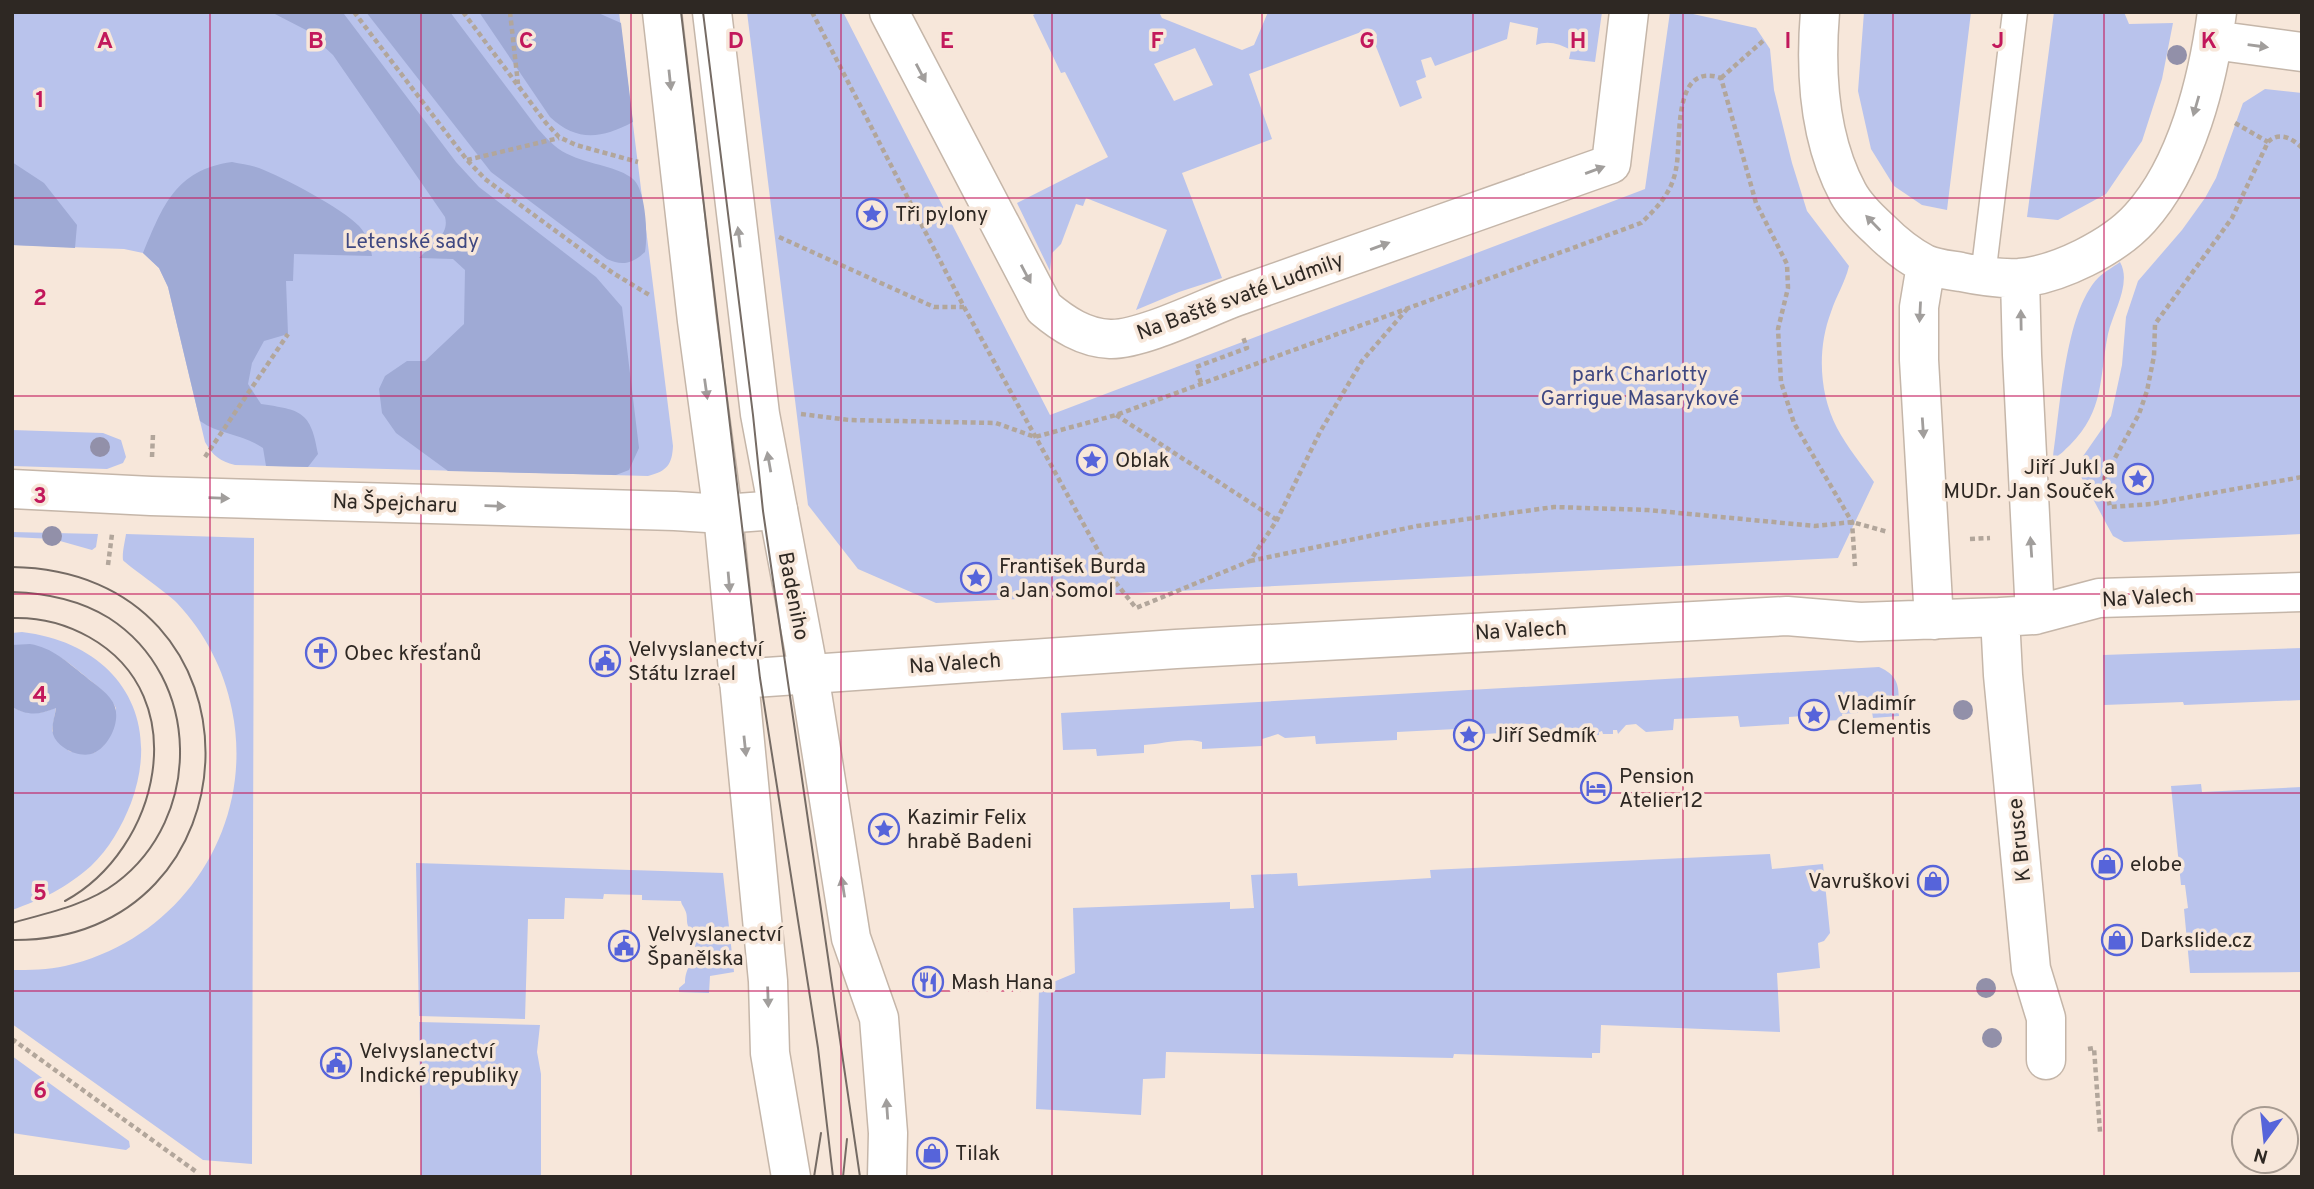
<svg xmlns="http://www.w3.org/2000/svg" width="2314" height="1189" viewBox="0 0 2314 1189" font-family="Overpass,sans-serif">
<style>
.green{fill:#b9c3ec;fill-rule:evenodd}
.forest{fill:#9faad5}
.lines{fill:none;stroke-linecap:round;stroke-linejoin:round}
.service-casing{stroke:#c5b6a9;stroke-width:27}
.minor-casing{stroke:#c5b6a9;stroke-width:41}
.secondary-casing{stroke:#c5b6a9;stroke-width:41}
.path{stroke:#b2a69b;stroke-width:4.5;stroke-dasharray:5 3.5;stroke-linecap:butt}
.service{stroke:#fff;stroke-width:24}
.minor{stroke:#fff;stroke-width:38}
.secondary{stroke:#fff;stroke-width:38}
.tram{stroke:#756b64;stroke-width:2}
.tree{fill:#9290a9}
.oneway{fill:#a19e9c}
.grid{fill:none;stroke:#c2185b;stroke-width:2;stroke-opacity:0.55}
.labels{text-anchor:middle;stroke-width:7;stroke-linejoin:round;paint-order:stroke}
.poi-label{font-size:21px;fill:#2e2823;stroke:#f7e7da;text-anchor:start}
.park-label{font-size:21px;fill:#3f4881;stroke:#f7e7da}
.street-label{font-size:21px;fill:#2e2823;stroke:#f7e7da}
.grid-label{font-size:23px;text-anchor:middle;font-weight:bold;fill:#c2185b;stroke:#f7e7da;stroke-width:7;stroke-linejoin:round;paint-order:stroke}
</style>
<rect width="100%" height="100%" fill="#f7e7da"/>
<path class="green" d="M12,12H619L673,446C672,465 667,471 648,476L235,465C220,461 213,456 205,442L168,287L159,268L143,253L124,249L12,245Z
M747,12H843L1050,415L1645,189L1670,12H1684L1756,28L1770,49L1774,90L1792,163L1807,211L1849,266C1845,283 1836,296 1831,312C1817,349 1819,393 1837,428C1847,447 1862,465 1874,482L1838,558L936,603L858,569L808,505Z
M1039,12H1159L1162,18L1242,50L1254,45L1268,12H1602L1595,62L1569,59L1571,50C1560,44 1548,40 1536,45L1538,28L1510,22L1507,39L1435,66L1431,57L1421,60L1426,77L1416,81L1422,98L1400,107L1369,29L1249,74L1272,139L1182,173L1222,278L1179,292L1136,310L1167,230L1086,198L1083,206L1076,204L1061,244L1052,253L1050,271L1017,203L1108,157L1065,72L1061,73L1033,15ZM1195,48L1213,85L1174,101L1154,64Z
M1864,12H1971L1947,210L1922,205L1894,186L1871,149L1858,91Z
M2054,12H2124L2129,24L2173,23L2162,79L2142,141L2106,194L2058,220L2027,217Z
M2265,89L2302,93V534L2124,542L2113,536L2079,473V462L2111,416L2122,365L2126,317L2138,281L2182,230L2205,198L2216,178L2243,103Z
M2120,262C2132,283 2113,312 2108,334C2099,378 2105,410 2070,445C2064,450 2061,456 2053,457C2060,410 2065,312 2098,278C2104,272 2113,267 2120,262Z
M12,430L103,433L121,440L126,457L123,463L107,469L12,466Z
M12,532L98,534L96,547L92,550L53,539L12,537Z
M126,534L254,538L252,1164L203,1160L12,1024V970C30,970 48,970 65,966C181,940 256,827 232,710C224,669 205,633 177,603C169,594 124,563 123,560C122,553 125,541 126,534Z
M22,632C114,643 164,714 131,803C122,826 109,849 91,866C66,888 43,899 12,910V707C27,715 41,715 56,707L52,731L69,751L83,754L94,753L104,745L116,708C108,694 97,686 85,676C61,656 45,644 12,645V633Z
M2302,648V700L2184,705L2183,702L2104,705L2103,655Z
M1879,667C1905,678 1897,696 1899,716L1873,718L1872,712L1842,714L1843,720L1819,721L1818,715L1789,717V724L1740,727L1738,716L1674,719L1673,730L1646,732L1636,724L1626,725L1618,734L1617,730H1613V734H1603L1602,731L1599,732V735L1586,736L1585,733H1581V736H1572L1571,733L1565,737L1556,729L1547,730L1539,739H1536L1535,724L1500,725V733L1457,736L1456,729L1397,732V740L1316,744L1315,736L1285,738L1278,734L1262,739V746L1202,749V742C1187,737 1162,744 1144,745V753L1097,756L1096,749L1063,750L1061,713Z
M2201,784L2202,792L2302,787V972L2190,973L2184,909L2188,908L2185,885H2181L2171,786Z
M1770,854L1772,869L1823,864L1830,933L1824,941L1818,943L1820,968L1777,973L1780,1032L1601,1025L1600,1053H1592V1058L1454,1054L1453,1058L1166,1052L1165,1078L1143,1079L1141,1115L1036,1109L1039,988L1075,973L1073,908L1230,902V909L1254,908L1251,875L1297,873L1298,886L1431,878L1430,870Z
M416,863L723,873L734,972L710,976L709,993L679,992V988L685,983C685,966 695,963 695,947C695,938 691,934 688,926C686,921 688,915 685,910C684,907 681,904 681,901L642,900V895L604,894L603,899L565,898L564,919H528L525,1019L419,1016Z
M419,1022L540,1025L537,1052L541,1074V1177L421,1176Z
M12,1056L129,1141L130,1147L126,1150L12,1133Z"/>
<path class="forest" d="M271,12L344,14L456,162L479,187L596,277L622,307L639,448L629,470L616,475L448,471L396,433L382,413L379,389L385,376L407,361H425L464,324L465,270L453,259L419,258C431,246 450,235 445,217L333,55L306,30Z
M366,12H450L538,129C548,140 558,151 572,156C589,164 619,167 633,179C646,190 648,236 645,252C632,264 622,266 607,259L491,172Z
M479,12H596L621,23L633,122C601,139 577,142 550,117Z
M12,162L44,183L77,225L75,248L12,245Z
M232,162C241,164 251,165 259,168C283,177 343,209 359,226C368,236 370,244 372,256L294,254L293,281H286L288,334L264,341L252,363L248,384L261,404C301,410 311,411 318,454L308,467L266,466L263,448C243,434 220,435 200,421L168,287L159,268L143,253C163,206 175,170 232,162Z
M30,644C53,648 67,662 85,676C95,685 111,694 115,707C120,723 109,746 94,753C80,759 57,748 53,734C51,726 55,716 56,708C39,715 28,716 12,707V645Z"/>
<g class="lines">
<g class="service-casing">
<path id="service" d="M1983,276L2015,12"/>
</g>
<g class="minor-casing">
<path id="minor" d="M889,12L1044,308C1063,324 1084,338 1110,339C1141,340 1203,309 1235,297C1360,253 1486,208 1611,164L1629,12
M1820,12C1815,72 1819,139 1848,193C1855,206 1868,219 1879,229C1892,242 1909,256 1925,264C1936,269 1950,270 1961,272C1980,276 2000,279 2019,278C2058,275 2114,247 2140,218C2187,166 2208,80 2217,12
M2213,40L2302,52
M1926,265L1919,307V360L1934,620
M2020,278L2022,355L2035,615
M12,489L151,496L675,511L723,514L778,510
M2000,617L2003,675L2031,969L2046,1018V1060
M738,679L1176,649L1787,616L1860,622L2000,617L2035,615L2099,598L2302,592"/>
</g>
<g class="secondary-casing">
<path id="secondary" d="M662,12L697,321L723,514L768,981L770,1053L791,1177
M712,12L760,414L809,674L851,938L879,1018L888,1133L887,1177"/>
</g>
<path class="path" d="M354,12L467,160L485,179L613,273L651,296
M463,12L546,123L559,137L576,145L638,162
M510,12L518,84
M812,12L964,307L1116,583L1136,608L1250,561L1277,520L1320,432L1362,361L1408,308
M1721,78L1764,40
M2235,123L2268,142
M2302,148C2292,138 2279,131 2268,142L2232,218L2155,324L2154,356L2147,391L2139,414L2104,478L2110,507L2151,504L2302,477
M467,160L559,138
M779,237L934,307H964
M1201,383L1196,367L1247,348L1243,337
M801,414L849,420L996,423L1035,437L1116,415L1641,223C1658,207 1672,192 1676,169C1682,141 1671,61 1721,78L1756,203L1787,264L1788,288L1778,329L1781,382L1794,423L1852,522L1855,566
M1116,415L1277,520
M152,457L153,434
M205,457L288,334
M1970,539L1990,538
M1250,561L1417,526L1554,507L1648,510L1815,526L1852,522L1888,532
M108,565L112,534
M12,1039L198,1173
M2088,1049L2094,1048L2100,1132"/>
<use href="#service" class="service"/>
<use href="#minor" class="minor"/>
<use href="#secondary" class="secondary"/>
<path class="tram" d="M681,12L760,678L818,1048L833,1177
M703,12L753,415L763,511L860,1177
M12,567C276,571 264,943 12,940
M12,592C46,593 80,600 109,618C202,678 203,818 116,883C87,905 47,913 12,923
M12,618C39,617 66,624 89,637C196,697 159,850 65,901
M814,1177L821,1133
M843,1177L847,1139"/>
</g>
<g class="tree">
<circle cx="2177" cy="55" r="10"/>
<circle cx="100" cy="447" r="10"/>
<circle cx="52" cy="536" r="10"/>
<circle cx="1963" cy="710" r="10"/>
<circle cx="1986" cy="988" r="10"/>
<circle cx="1992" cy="1038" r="10"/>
</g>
<defs><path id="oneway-solid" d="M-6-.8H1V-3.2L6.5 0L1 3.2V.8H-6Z" transform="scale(1.75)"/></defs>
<g class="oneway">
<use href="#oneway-solid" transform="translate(2258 46) rotate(8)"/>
<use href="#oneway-solid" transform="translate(921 73) rotate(62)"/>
<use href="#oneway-solid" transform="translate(670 80) rotate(84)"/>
<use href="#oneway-solid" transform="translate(2196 106) rotate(106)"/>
<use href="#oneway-solid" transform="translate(1595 170) rotate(-20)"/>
<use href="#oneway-solid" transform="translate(1873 223) rotate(-134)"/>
<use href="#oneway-solid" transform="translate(739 237) rotate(-97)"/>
<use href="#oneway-solid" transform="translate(1380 246) rotate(-20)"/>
<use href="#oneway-solid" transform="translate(1026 274) rotate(62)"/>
<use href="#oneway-solid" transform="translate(1920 312) rotate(93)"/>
<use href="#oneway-solid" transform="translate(2021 320) rotate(-91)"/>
<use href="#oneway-solid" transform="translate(706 389) rotate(82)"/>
<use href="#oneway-solid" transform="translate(1923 428) rotate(86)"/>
<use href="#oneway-solid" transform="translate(769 462) rotate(-100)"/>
<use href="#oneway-solid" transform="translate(219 498) rotate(2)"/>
<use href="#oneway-solid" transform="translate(495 506) rotate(2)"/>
<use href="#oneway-solid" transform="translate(2031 547) rotate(-94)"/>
<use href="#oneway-solid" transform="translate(729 582) rotate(85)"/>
<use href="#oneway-solid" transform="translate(745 746) rotate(84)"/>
<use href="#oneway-solid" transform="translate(843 887) rotate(-99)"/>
<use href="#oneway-solid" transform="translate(768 997) rotate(88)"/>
<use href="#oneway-solid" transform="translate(887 1109) rotate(-94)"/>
</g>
<path class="grid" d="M210,12V1177M421,12V1177M631,12V1177M841,12V1177M1052,12V1177M1262,12V1177M1473,12V1177M1683,12V1177M1893,12V1177M2104,12V1177M12,198H2302M12,396H2302M12,594H2302M12,793H2302M12,991H2302"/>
<defs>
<g id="sight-ring" transform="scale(1.575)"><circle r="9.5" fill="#f7e7da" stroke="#5664da" stroke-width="1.5"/><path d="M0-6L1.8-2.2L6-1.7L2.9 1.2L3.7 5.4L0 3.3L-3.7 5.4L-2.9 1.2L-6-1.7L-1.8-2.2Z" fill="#5664da"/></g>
<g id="church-ring" transform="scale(1.575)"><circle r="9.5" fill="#f7e7da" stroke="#5664da" stroke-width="1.5"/><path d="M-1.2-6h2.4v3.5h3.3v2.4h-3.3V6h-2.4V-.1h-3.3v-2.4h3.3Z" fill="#5664da"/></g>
<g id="civic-ring" transform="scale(1.575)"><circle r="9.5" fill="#f7e7da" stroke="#5664da" stroke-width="1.5"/><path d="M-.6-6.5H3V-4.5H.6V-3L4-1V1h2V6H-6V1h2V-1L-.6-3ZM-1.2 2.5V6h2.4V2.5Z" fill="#5664da"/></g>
<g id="hotel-ring" transform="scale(1.575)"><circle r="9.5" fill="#f7e7da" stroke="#5664da" stroke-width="1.5"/><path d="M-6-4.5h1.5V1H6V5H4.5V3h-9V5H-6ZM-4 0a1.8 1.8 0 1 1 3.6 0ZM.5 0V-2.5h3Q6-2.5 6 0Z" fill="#5664da"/></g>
<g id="shop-ring" transform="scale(1.575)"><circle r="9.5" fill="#f7e7da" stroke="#5664da" stroke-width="1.5"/><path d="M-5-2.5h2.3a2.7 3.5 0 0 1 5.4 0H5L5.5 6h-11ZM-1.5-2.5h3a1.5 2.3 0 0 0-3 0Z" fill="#5664da"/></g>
<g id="restaurant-ring" transform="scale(1.575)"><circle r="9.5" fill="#f7e7da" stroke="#5664da" stroke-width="1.5"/><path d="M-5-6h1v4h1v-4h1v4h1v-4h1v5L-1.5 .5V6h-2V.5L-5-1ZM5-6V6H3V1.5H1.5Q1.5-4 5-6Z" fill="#5664da"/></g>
</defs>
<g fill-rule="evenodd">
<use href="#sight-ring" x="872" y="214"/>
<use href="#sight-ring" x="1092" y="460"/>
<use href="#sight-ring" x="2138" y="479"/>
<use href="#sight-ring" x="976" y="578"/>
<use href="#church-ring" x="321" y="653"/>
<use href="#civic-ring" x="605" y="661"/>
<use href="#sight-ring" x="1814" y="715"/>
<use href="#sight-ring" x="1469" y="735"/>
<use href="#hotel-ring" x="1596" y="788"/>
<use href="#sight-ring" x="884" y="829"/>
<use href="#shop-ring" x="2107" y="864"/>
<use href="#shop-ring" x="1933" y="881"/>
<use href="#shop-ring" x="2117" y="940"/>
<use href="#civic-ring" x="624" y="946"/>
<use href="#restaurant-ring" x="928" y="982"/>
<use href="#civic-ring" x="336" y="1063"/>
<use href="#shop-ring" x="932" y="1153"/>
</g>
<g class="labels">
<g class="poi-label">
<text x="895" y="221">Tři pylony</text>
<text x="1115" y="467">Oblak</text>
<text x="2115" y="474" text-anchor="end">Jiří Jukl a<tspan x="2115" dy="24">MUDr. Jan Souček</tspan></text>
<text x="999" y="573">František Burda<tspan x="999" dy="24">a Jan Somol</tspan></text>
<text x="628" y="656">Velvyslanectví<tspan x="628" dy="24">Státu Izrael</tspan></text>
<text x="344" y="660">Obec křesťanů</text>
<text x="1837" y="710">Vladimír<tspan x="1837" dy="24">Clementis</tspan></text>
<text x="1492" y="742">Jiří Sedmík</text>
<text x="1619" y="783">Pension<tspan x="1619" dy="24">Atelier12</tspan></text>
<text x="907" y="824">Kazimir Felix<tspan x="907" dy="24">hrabě Badeni</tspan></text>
<text x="2130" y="871">elobe</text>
<text x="1910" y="888" text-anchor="end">Vavruškovi</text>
<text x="647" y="941">Velvyslanectví<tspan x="647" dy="24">Španělska</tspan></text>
<text x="2140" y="947">Darkslide.cz</text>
<text x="951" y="989">Mash Hana</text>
<text x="359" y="1058">Velvyslanectví<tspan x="359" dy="24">Indické republiky</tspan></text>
<text x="955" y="1160">Tilak</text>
</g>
<g class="park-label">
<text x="412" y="248">Letenské sady</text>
<text x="1640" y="381">park Charlotty<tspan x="1640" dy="24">Garrigue Masarykové</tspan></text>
</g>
<g class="street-label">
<text transform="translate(1240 296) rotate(-20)" y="7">Na Baště svaté Ludmily</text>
<text transform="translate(395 503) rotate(2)" y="7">Na Špejcharu</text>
<text transform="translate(794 596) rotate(79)" y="7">Badeniho</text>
<text transform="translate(2148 597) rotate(-3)" y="7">Na Valech</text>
<text transform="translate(1521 630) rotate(-3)" y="7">Na Valech</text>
<text transform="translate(955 663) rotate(-4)" y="7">Na Valech</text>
<text transform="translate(2019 840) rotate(-96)" y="7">K Brusce</text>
</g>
</g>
<g class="grid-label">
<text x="105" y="48">A</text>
<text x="316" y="48">B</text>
<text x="526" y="48">C</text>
<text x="736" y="48">D</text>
<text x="947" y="48">E</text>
<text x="1157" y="48">F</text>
<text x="1367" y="48">G</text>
<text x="1578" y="48">H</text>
<text x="1788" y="48">I</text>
<text x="1998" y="48">J</text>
<text x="2209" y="48">K</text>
<text x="40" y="107">1</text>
<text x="40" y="305">2</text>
<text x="40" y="503">3</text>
<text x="40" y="702">4</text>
<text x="40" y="900">5</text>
<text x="40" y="1098">6</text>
</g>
<rect width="2314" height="1189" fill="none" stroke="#2e2823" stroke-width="28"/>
<g transform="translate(2265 1140) rotate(195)"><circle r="33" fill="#f7e7da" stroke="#a79b91" stroke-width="2"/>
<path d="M0-5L12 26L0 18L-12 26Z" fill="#5664da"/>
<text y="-10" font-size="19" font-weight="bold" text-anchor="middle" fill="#2e2823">N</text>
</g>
</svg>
